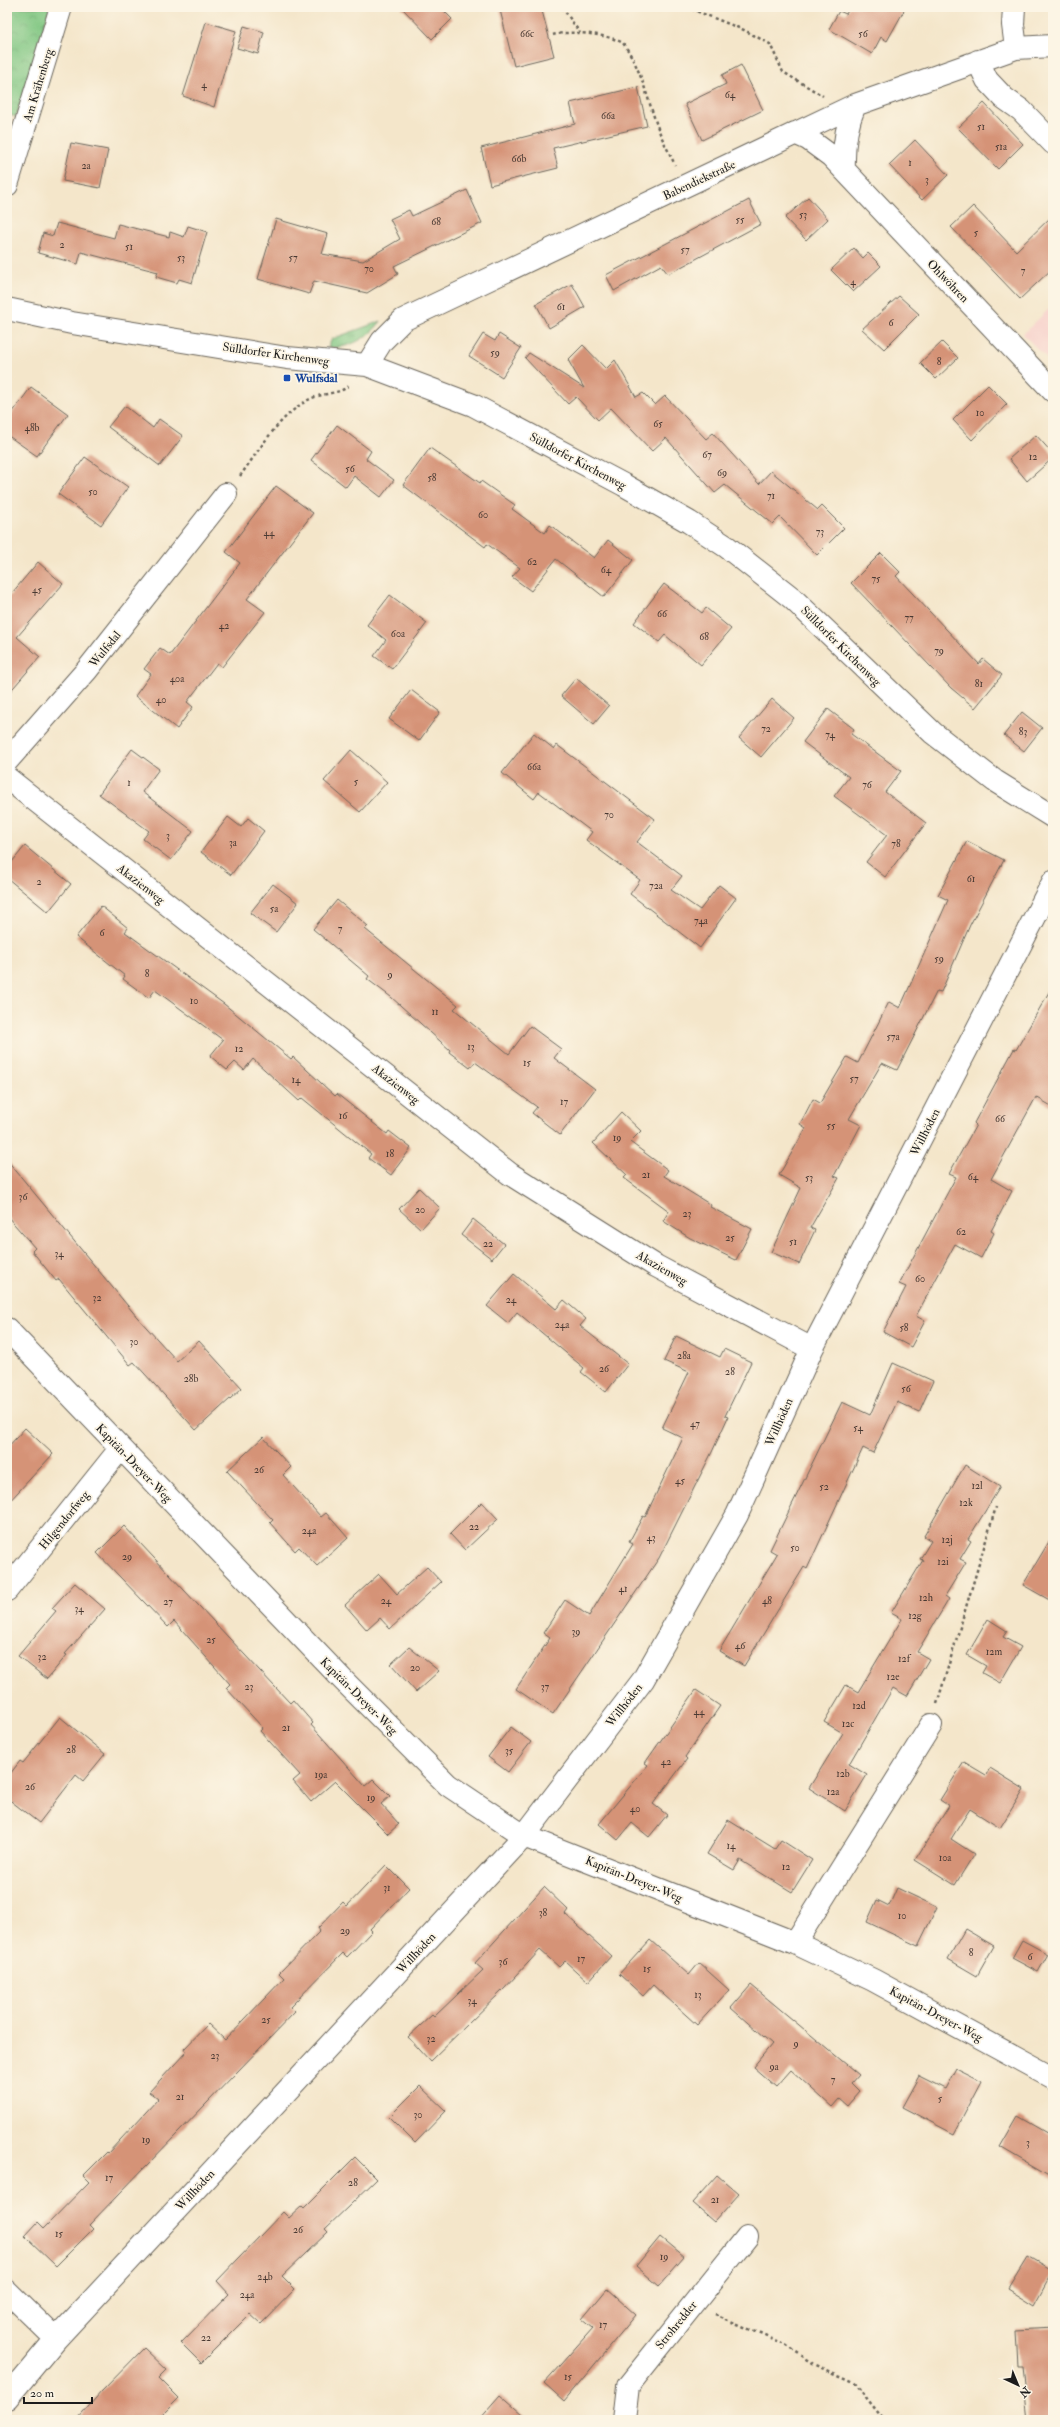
<svg xmlns="http://www.w3.org/2000/svg" width="1060" height="2427" viewBox="0 0 1060 2427" font-family="'IM FELL Double Pica',serif">
<style>
.built{fill:#f7d0ca}
.grass{fill:url(#grass-tufts);stroke:#4e7250}
.park{fill:url(#park-crowns);stroke:#4e7250}
.building{fill:#d59377}
.lines{fill:none;stroke-linecap:round;stroke-linejoin:round}
.minor-casing{stroke:#686359;stroke-width:24}
.path{stroke:#686359;stroke-width:2.5;stroke-dasharray:3 3;stroke-linecap:butt}
.minor{stroke:#fff;stroke-width:22}
.transit-dot{fill:#1a4fb4;stroke:#fcf5e5;stroke-width:1.5}
.labels{text-anchor:middle;stroke-width:3.5;stroke-linejoin:round;paint-order:stroke}
.number-label{font-size:10px;fill:#4a3a33}
.street-label{font-size:12px;fill:#1c1c1c;stroke:#fcf5e5}
.transit-label{font-size:12px;font-weight:bold;fill:#164399;stroke:#fcf5e5;text-anchor:start}
</style>
<defs>
<pattern id="grass-tufts" width="24" height="20" patternUnits="userSpaceOnUse"><rect width="24" height="20" fill="#81c783"/><path d="M3 7l-1-3M5 7V3M7 7l1-3M15 17l-1-3M17 17v-4M19 17l1-3" fill="none" stroke="#6faa71"/></pattern>
<pattern id="park-crowns" width="20" height="18" patternUnits="userSpaceOnUse"><rect width="20" height="18" fill="#81c783"/><path d="M2 6a3 3 0 1 1 6 0M12 15a3 3 0 1 1 6 0" fill="none" stroke="#6faa71"/></pattern>
</defs>
<rect width="100%" height="100%" fill="#fcf5e5"/>
<filter id="ink" filterUnits="userSpaceOnUse"><feTurbulence type="fractalNoise" baseFrequency=".025" numOctaves="2"/><feDisplacementMap in="SourceGraphic" scale="8" xChannelSelector="R" yChannelSelector="G"/><feConvolveMatrix kernelMatrix="1 2 1 2 8 2 1 2 1" color-interpolation-filters="sRGB"/></filter>
<filter id="wash" filterUnits="userSpaceOnUse"><feTurbulence type="fractalNoise" baseFrequency=".012" numOctaves="4" result="noise"/><feDisplacementMap in="SourceGraphic" scale="16" xChannelSelector="R" yChannelSelector="G"/><feGaussianBlur stdDeviation="0.9" result="paint"/><feColorMatrix in="noise" values="0 0 0 0 0 0 0 0 0 0 0 0 0 0 0 0 0 1.4 0 .05"/><feComposite in="paint" operator="in"/></filter>
<g filter="url(#wash)">
<rect width="100%" height="100%" fill="#f4e6ca"/>
<path class="built" d="M1053,305V365L1023,334Z"/>
<path class="grass" d="M381,321C370,337 348,350 328,347L332,339Z"/>
<path class="park" d="M7,7H50L16,117L10,115L7,126Z"/>
<g id="blocks">
<path class="building" d="M401,7H440L452,19L432,39Z
M510,7H541L554,56L514,66L500,10Z
M850,7H906L887,41L881,37L872,54L829,29L839,11L846,14Z
M206,22L236,31L214,107L183,96Z
M244,26L264,32L258,54L237,48Z
M741,65L763,110L702,140L685,104L726,84L722,75Z
M638,87L647,126L553,148L558,168L490,185L481,148L575,124L570,103Z
M984,103L1023,144L998,169L958,128Z
M915,140L948,175L922,200L889,165Z
M71,143L108,150L100,188L63,181Z
M467,190L482,223L394,266L398,274L367,293L314,281L309,294L258,279L276,219L328,234L322,254L363,261L400,239L390,219L409,210L412,216Z
M808,197L828,219L806,240L785,218Z
M749,200L761,224L668,274L661,265L614,291L606,275Z
M973,206L1016,251L1053,215V268L1020,299L951,227Z
M57,223L114,238L118,224L169,237L170,232L184,237L188,226L207,232L192,283L179,279L177,283L156,277L158,272L81,252L78,264L38,253L43,233L53,236Z
M854,248L863,258L868,253L881,266L853,292L831,270Z
M572,284L585,307L549,328L536,304Z
M899,296L919,314L884,349L862,329Z
M483,334L495,341L499,334L521,348L502,377L469,356Z
M942,342L958,358L936,379L920,363Z
M583,345L606,369L615,360L636,397L643,393L655,405L665,396L706,439L713,433L759,484L771,471L818,510L822,506L844,528L817,555L780,517L773,524L725,485L715,493L666,438L652,451L611,408L598,420L576,397L568,404L525,358L529,353L584,388L568,360Z
M988,385L1007,404L972,440L953,420Z
M31,387L68,414L37,456L7,435V420Z
M125,406L153,428L159,419L183,436L160,466L108,427Z
M337,425L371,451L366,459L394,480L381,497L354,476L346,487L311,460Z
M1036,435L1053,454V458L1027,481L1009,459Z
M430,448L480,483L481,481L515,505L512,509L545,533L550,525L594,558L608,540L633,560L604,597L556,559L531,591L512,577L520,568L487,544L485,547L403,485Z
M85,457L128,487L101,525L58,494Z
M276,486L313,513L247,599L265,612L222,667L217,663L187,702L193,707L177,729L135,696L151,674L144,669L160,648L170,655L240,563L226,552Z
M881,553L900,572L896,576L979,664L983,659L1002,675L975,708L951,688L851,583Z
M38,562L63,584L17,637L40,657L7,695V599Z
M664,584L702,613L706,608L731,629L701,665L665,635L659,642L634,623Z
M390,595L427,623L392,669L374,656L386,640L367,625Z
M576,678L609,706L594,724L561,696Z
M411,690L440,712L419,741L389,719Z
M772,699L794,718L761,757L739,738Z
M828,709L854,729L851,734L901,771L885,792L926,823L885,877L866,862L887,835L834,796L849,777L803,742Z
M1022,712L1042,728L1024,751L1004,735Z
M534,733L554,749L557,745L655,819L637,842L682,876L671,890L700,910L719,885L736,898L700,948L630,894L640,880L586,840L592,832L539,792L534,799L502,773Z
M132,749L159,769L142,792L193,831L171,860L143,839L149,831L99,794Z
M351,750L387,782L360,812L324,781Z
M228,817L241,827L248,818L264,831L231,875L201,852Z
M967,841L1004,860L970,925L941,992L937,991L897,1070L882,1063L849,1119L861,1125L834,1176L839,1178L810,1228L815,1230L799,1264L771,1252L801,1188L779,1175L806,1128L800,1124L813,1099L820,1103L847,1057L858,1063L889,1002L900,1008L948,900L938,895Z
M25,846L71,884L48,912L7,878V868Z
M273,884L298,903L276,932L250,913Z
M337,900L368,926L365,929L458,1005L454,1009L509,1054L530,1026L561,1049L554,1058L595,1089L560,1135L532,1113L537,1107L475,1062L470,1068L449,1052L450,1050L391,997L367,979L369,976L313,929Z
M101,906L128,928L125,932L224,1004L291,1059L293,1057L335,1096L337,1094L387,1134L389,1131L411,1148L391,1175L368,1158L371,1154L302,1098L299,1101L253,1059L244,1070L235,1062L227,1070L210,1056L223,1040L155,990L149,998L123,979L125,976L76,937Z
M1053,985V1107L1036,1097L991,1179L1012,1191L991,1231L994,1233L981,1258L955,1244L916,1316L925,1321L911,1347L883,1332L906,1287L899,1284L956,1177L949,1174L976,1125L974,1123L1014,1049L1016,1050Z
M621,1112L641,1131L630,1142L668,1170L664,1176L711,1205L710,1207L752,1229L736,1260L690,1238L663,1221L669,1211L624,1178L627,1175L593,1143Z
M7,1160L137,1317L177,1361L199,1341L242,1388L196,1430L134,1362L130,1365L59,1279L56,1281L32,1251L35,1248L7,1216Z
M419,1188L440,1208L421,1229L399,1209Z
M473,1219L504,1244L492,1259L461,1235Z
M514,1274L556,1309L564,1300L586,1319L580,1326L628,1364L606,1392L581,1372L584,1368L517,1312L508,1323L487,1306Z
M676,1336L720,1357L724,1349L751,1362L725,1416L728,1417L712,1452L659,1558L553,1714L516,1689L550,1638L543,1633L565,1600L589,1616L633,1544L629,1542L643,1516L645,1517L683,1438L662,1428L689,1372L664,1361Z
M893,1363L933,1381L919,1412L897,1402L873,1453L863,1448L807,1569L804,1567L744,1666L719,1651L777,1554L770,1550L842,1402L870,1415Z
M25,1428L53,1454L7,1504V1448Z
M263,1437L291,1467L283,1475L321,1517L326,1513L348,1538L317,1566L299,1547L295,1551L270,1523L273,1520L227,1471Z
M965,1465L1000,1487L968,1539L971,1541L960,1559L966,1562L945,1596L949,1599L917,1652L929,1659L907,1696L893,1688L849,1764L867,1775L845,1811L809,1788L843,1733L824,1722L846,1685L858,1692L902,1619L891,1613L923,1560L920,1559L931,1541L924,1536Z
M482,1502L498,1519L465,1550L450,1534Z
M124,1526L290,1703L293,1700L313,1723L311,1725L365,1786L373,1779L390,1796L381,1804L399,1824L388,1834L335,1781L311,1802L293,1781L300,1775L260,1731L263,1728L226,1688L230,1684L174,1621L168,1627L97,1553Z
M1053,1535V1602L1023,1585Z
M427,1567L441,1582L390,1629L380,1618L367,1630L345,1605L379,1574L397,1594Z
M75,1583L105,1609L65,1654L67,1655L47,1679L18,1656L56,1611L52,1608Z
M988,1619L1007,1631L1003,1637L1021,1647L1000,1683L982,1673L986,1666L967,1655Z
M409,1647L439,1671L416,1692L391,1664Z
M696,1690L720,1706L685,1757L687,1759L653,1804L667,1815L649,1837L632,1823L618,1840L599,1824L648,1765L645,1763Z
M60,1717L105,1754L83,1781L76,1775L39,1823L7,1798V1778L20,1761L23,1763Z
M511,1727L531,1742L508,1772L488,1757Z
M964,1762L986,1775L990,1768L1024,1789L1000,1828L970,1809L951,1839L974,1854L955,1885L915,1860L949,1806L940,1800Z
M728,1820L775,1849L781,1840L812,1860L792,1892L740,1860L734,1870L707,1854Z
M386,1865L409,1888L370,1929L372,1931L347,1957L343,1953L290,2007L295,2012L89,2225L93,2229L56,2266L25,2236L38,2222L44,2228L89,2182L83,2176L107,2152L108,2153L158,2099L149,2092L186,2052L184,2049L208,2024L225,2040L284,1978L279,1973L320,1931L318,1928L343,1902L347,1906Z
M544,1887L568,1910L565,1914L611,1956L588,1982L565,1961L559,1967L540,1950L504,1989L430,2061L408,2037L432,2015L434,2017L483,1970L475,1963Z
M897,1888L937,1907L918,1946L867,1922L877,1900L889,1906Z
M965,1929L994,1946L977,1976L948,1959Z
M650,1940L689,1975L699,1963L729,1990L697,2025L653,1985L643,1996L619,1974Z
M1022,1940L1048,1954L1038,1972L1012,1958Z
M751,1985L859,2075L852,2083L860,2091L847,2106L839,2099L832,2107L791,2070L776,2087L753,2067L772,2044L731,2008Z
M956,2068L982,2081L954,2134L902,2107L919,2076L945,2089Z
M420,2086L446,2111L415,2143L389,2117Z
M1018,2116L1053,2136V2178L1000,2147Z
M355,2157L377,2179L325,2229L328,2232L282,2276L295,2289L261,2324L250,2314L201,2363L181,2343L229,2294L217,2281L283,2212L289,2218L302,2206L304,2208Z
M717,2175L739,2194L714,2222L692,2203Z
M660,2237L684,2257L659,2286L636,2266Z
M1027,2257L1053,2272L1035,2305L1008,2288Z
M607,2289L636,2315L564,2401L544,2383L593,2328L582,2319Z
M1053,2327V2420H1028L1022,2368H1018L1016,2329Z
M144,2348L167,2370L159,2378L179,2398L157,2420H77L101,2392Z
M500,2395L529,2420H478Z"/>
</g>
</g>
<g filter="url(#ink)">
<use href="#blocks" fill-opacity="0" stroke="#686359" stroke-width="1"/>
<g class="lines">
<g class="minor-casing">
<path id="minor" d="M1014,7L1013,25L1016,48
M978,61L987,80L1004,98L1021,110L1053,143
M795,133L808,139L831,156L1053,391
M844,170C843,147 846,126 855,105
M7,185L61,7
M7,309L72,323L287,358L367,365L473,405L624,485L689,522L727,547L792,598L933,733L995,781L1053,817
M367,365L382,341L403,320L855,105L1016,48L1053,46
M7,761L87,670L226,494
M7,778L510,1174L656,1266L812,1349
M7,1329L343,1680L448,1785L524,1836L795,1943L873,1980L1053,2078
M7,1590L120,1449
M795,1943L931,1725
M7,2291L56,2339
M7,2398L56,2339L524,1836L643,1680L737,1515L812,1349L1053,882
M624,2420L628,2386L747,2237"/>
</g>
<path class="path" d="M562,7L580,33
M686,7L744,30L770,44L783,72L823,96
M553,35C569,30 608,34 623,43C642,69 648,102 659,131C664,143 670,154 675,165
M240,476C260,449 278,417 308,400C320,393 341,394 348,386
M937,1704L996,1507
M715,2314L787,2346L816,2365L854,2382L884,2420"/>
<use href="#minor" class="minor"/>
</g>
</g>
<rect class="transit-dot" x="283" y="374" width="8" height="8" rx="2"/>
<g class="labels">
<g class="number-label">
<text x="527" y="37">66c</text>
<text x="863" y="37">56</text>
<text x="204" y="88">4</text>
<text x="730" y="98">64</text>
<text x="608" y="119">66a</text>
<text x="981" y="130">51</text>
<text x="1001" y="150">51a</text>
<text x="519" y="162">66b</text>
<text x="910" y="166">1</text>
<text x="86" y="169">2a</text>
<text x="927" y="183">3</text>
<text x="803" y="218">53</text>
<text x="740" y="223">55</text>
<text x="436" y="225">68</text>
<text x="976" y="236">5</text>
<text x="62" y="248">2</text>
<text x="129" y="250">51</text>
<text x="685" y="253">57</text>
<text x="181" y="261">53</text>
<text x="293" y="261">57</text>
<text x="369" y="272">70</text>
<text x="1023" y="274">7</text>
<text x="853" y="285">4</text>
<text x="561" y="310">61</text>
<text x="891" y="326">6</text>
<text x="495" y="356">59</text>
<text x="939" y="365">8</text>
<text x="980" y="416">10</text>
<text x="658" y="427">65</text>
<text x="32" y="431">48b</text>
<text x="707" y="458">67</text>
<text x="1033" y="460">12</text>
<text x="350" y="472">56</text>
<text x="722" y="476">69</text>
<text x="432" y="481">58</text>
<text x="93" y="495">50</text>
<text x="771" y="499">71</text>
<text x="483" y="518">60</text>
<text x="820" y="535">73</text>
<text x="269" y="536">44</text>
<text x="532" y="565">62</text>
<text x="606" y="573">64</text>
<text x="876" y="582">75</text>
<text x="37" y="593">45</text>
<text x="662" y="617">66</text>
<text x="909" y="621">77</text>
<text x="224" y="629">42</text>
<text x="398" y="637">60a</text>
<text x="704" y="640">68</text>
<text x="939" y="654">79</text>
<text x="177" y="682">40a</text>
<text x="979" y="687">81</text>
<text x="161" y="703">40</text>
<text x="766" y="732">72</text>
<text x="1023" y="735">83</text>
<text x="830" y="738">74</text>
<text x="534" y="770">66a</text>
<text x="356" y="785">5</text>
<text x="129" y="786">1</text>
<text x="867" y="788">76</text>
<text x="609" y="818">70</text>
<text x="168" y="839">3</text>
<text x="233" y="846">3a</text>
<text x="896" y="847">78</text>
<text x="971" y="882">61</text>
<text x="39" y="885">2</text>
<text x="656" y="889">72a</text>
<text x="274" y="912">5a</text>
<text x="701" y="924">74a</text>
<text x="340" y="932">7</text>
<text x="102" y="936">6</text>
<text x="939" y="962">59</text>
<text x="147" y="977">8</text>
<text x="390" y="978">9</text>
<text x="194" y="1004">10</text>
<text x="435" y="1015">11</text>
<text x="893" y="1040">57a</text>
<text x="471" y="1050">13</text>
<text x="239" y="1052">12</text>
<text x="527" y="1066">15</text>
<text x="854" y="1082">57</text>
<text x="296" y="1083">14</text>
<text x="564" y="1105">17</text>
<text x="343" y="1119">16</text>
<text x="1000" y="1122">66</text>
<text x="831" y="1129">55</text>
<text x="617" y="1141">19</text>
<text x="390" y="1157">18</text>
<text x="646" y="1178">21</text>
<text x="973" y="1180">64</text>
<text x="809" y="1181">53</text>
<text x="23" y="1200">36</text>
<text x="420" y="1213">20</text>
<text x="687" y="1217">23</text>
<text x="961" y="1235">62</text>
<text x="730" y="1241">25</text>
<text x="793" y="1245">51</text>
<text x="488" y="1247">22</text>
<text x="59" y="1257">34</text>
<text x="920" y="1282">60</text>
<text x="97" y="1301">32</text>
<text x="511" y="1303">24</text>
<text x="562" y="1328">24a</text>
<text x="904" y="1331">58</text>
<text x="134" y="1345">30</text>
<text x="684" y="1359">28a</text>
<text x="604" y="1372">26</text>
<text x="730" y="1375">28</text>
<text x="191" y="1382">28b</text>
<text x="906" y="1392">56</text>
<text x="695" y="1427">47</text>
<text x="858" y="1431">54</text>
<text x="259" y="1473">26</text>
<text x="680" y="1484">45</text>
<text x="977" y="1489">12l</text>
<text x="824" y="1490">52</text>
<text x="966" y="1506">12k</text>
<text x="474" y="1530">22</text>
<text x="309" y="1534">24a</text>
<text x="651" y="1541">43</text>
<text x="947" y="1543">12j</text>
<text x="795" y="1551">50</text>
<text x="127" y="1560">29</text>
<text x="943" y="1565">12i</text>
<text x="623" y="1592">41</text>
<text x="926" y="1601">12h</text>
<text x="386" y="1604">24</text>
<text x="767" y="1604">48</text>
<text x="168" y="1605">27</text>
<text x="79" y="1612">34</text>
<text x="915" y="1619">12g</text>
<text x="576" y="1635">39</text>
<text x="211" y="1643">25</text>
<text x="740" y="1649">46</text>
<text x="994" y="1655">12m</text>
<text x="42" y="1660">32</text>
<text x="904" y="1662">12f</text>
<text x="415" y="1671">20</text>
<text x="893" y="1680">12e</text>
<text x="249" y="1690">23</text>
<text x="545" y="1690">37</text>
<text x="859" y="1709">12d</text>
<text x="699" y="1715">44</text>
<text x="848" y="1727">12c</text>
<text x="286" y="1731">21</text>
<text x="71" y="1753">28</text>
<text x="509" y="1754">35</text>
<text x="666" y="1765">42</text>
<text x="843" y="1777">12b</text>
<text x="321" y="1778">19a</text>
<text x="30" y="1790">26</text>
<text x="833" y="1795">12a</text>
<text x="371" y="1801">19</text>
<text x="635" y="1812">40</text>
<text x="731" y="1849">14</text>
<text x="945" y="1861">10a</text>
<text x="786" y="1870">12</text>
<text x="387" y="1891">31</text>
<text x="543" y="1916">38</text>
<text x="902" y="1919">10</text>
<text x="345" y="1934">29</text>
<text x="971" y="1956">8</text>
<text x="1030" y="1960">6</text>
<text x="581" y="1962">17</text>
<text x="503" y="1965">36</text>
<text x="647" y="1972">15</text>
<text x="698" y="1998">13</text>
<text x="472" y="2004">34</text>
<text x="266" y="2023">25</text>
<text x="431" y="2042">32</text>
<text x="796" y="2047">9</text>
<text x="215" y="2059">23</text>
<text x="774" y="2070">9a</text>
<text x="833" y="2083">7</text>
<text x="180" y="2100">21</text>
<text x="940" y="2102">5</text>
<text x="418" y="2118">30</text>
<text x="146" y="2143">19</text>
<text x="1028" y="2146">3</text>
<text x="109" y="2181">17</text>
<text x="353" y="2186">28</text>
<text x="715" y="2203">21</text>
<text x="298" y="2233">26</text>
<text x="59" y="2237">15</text>
<text x="664" y="2260">19</text>
<text x="265" y="2280">24b</text>
<text x="247" y="2298">24a</text>
<text x="603" y="2328">17</text>
<text x="206" y="2341">22</text>
<text x="568" y="2380">15</text>
</g>
<g class="street-label">
<text transform="translate(38 85) rotate(-73)" y="4">Am Krähenberg</text>
<text transform="translate(699 180) rotate(-25)" y="4">Babendiekstraße</text>
<text transform="translate(948 281) rotate(46)" y="4">Ohlwöhren</text>
<text transform="translate(276 354) rotate(8)" y="4">Sülldorfer Kirchenweg</text>
<text transform="translate(578 461) rotate(28)" y="4">Sülldorfer Kirchenweg</text>
<text transform="translate(841 646) rotate(45)" y="4">Sülldorfer Kirchenweg</text>
<text transform="translate(105 649) rotate(-51)" y="4">Wulfsdal</text>
<text transform="translate(141 884) rotate(38)" y="4">Akazienweg</text>
<text transform="translate(396 1084) rotate(38)" y="4">Akazienweg</text>
<text transform="translate(925 1132) rotate(-63)" y="4">Willhöden</text>
<text transform="translate(662 1268) rotate(30)" y="4">Akazienweg</text>
<text transform="translate(779 1422) rotate(-66)" y="4">Willhöden</text>
<text transform="translate(134 1463) rotate(46)" y="4">Kapitän-Dreyer-Weg</text>
<text transform="translate(64 1520) rotate(-51)" y="4">Hilgendorfweg</text>
<text transform="translate(359 1696) rotate(45)" y="4">Kapitän-Dreyer-Weg</text>
<text transform="translate(624 1705) rotate(-52)" y="4">Willhöden</text>
<text transform="translate(634 1879) rotate(22)" y="4">Kapitän-Dreyer-Weg</text>
<text transform="translate(416 1953) rotate(-47)" y="4">Willhöden</text>
<text transform="translate(936 2014) rotate(28)" y="4">Kapitän-Dreyer-Weg</text>
<text transform="translate(195 2190) rotate(-47)" y="4">Willhöden</text>
<text transform="translate(676 2325) rotate(-51)" y="4">Strohredder</text>
</g>
<g class="transit-label">
<text x="295" y="382">Wulfsdal</text>
</g>
</g>
<rect width="1060" height="2427" fill="none" stroke="#fcf5e5" stroke-width="24"/>
<g transform="translate(1018 2385) rotate(136)" stroke="#fcf5e5" stroke-width="3" paint-order="stroke">
<path d="M0-3L7 15L0 10L-7 15Z" fill="#1c1c1c"/>
<text y="-6" font-size="11" font-weight="bold" text-anchor="middle" fill="#1c1c1c">N</text>
</g>
<path d="M24 2397v6h68v-6" fill="none" stroke="#1c1c1c" stroke-width="2"/>
<text x="30" y="2397" font-size="12" fill="#1c1c1c" stroke="#fcf5e5" stroke-width="3" paint-order="stroke">20 m</text>
</svg>
